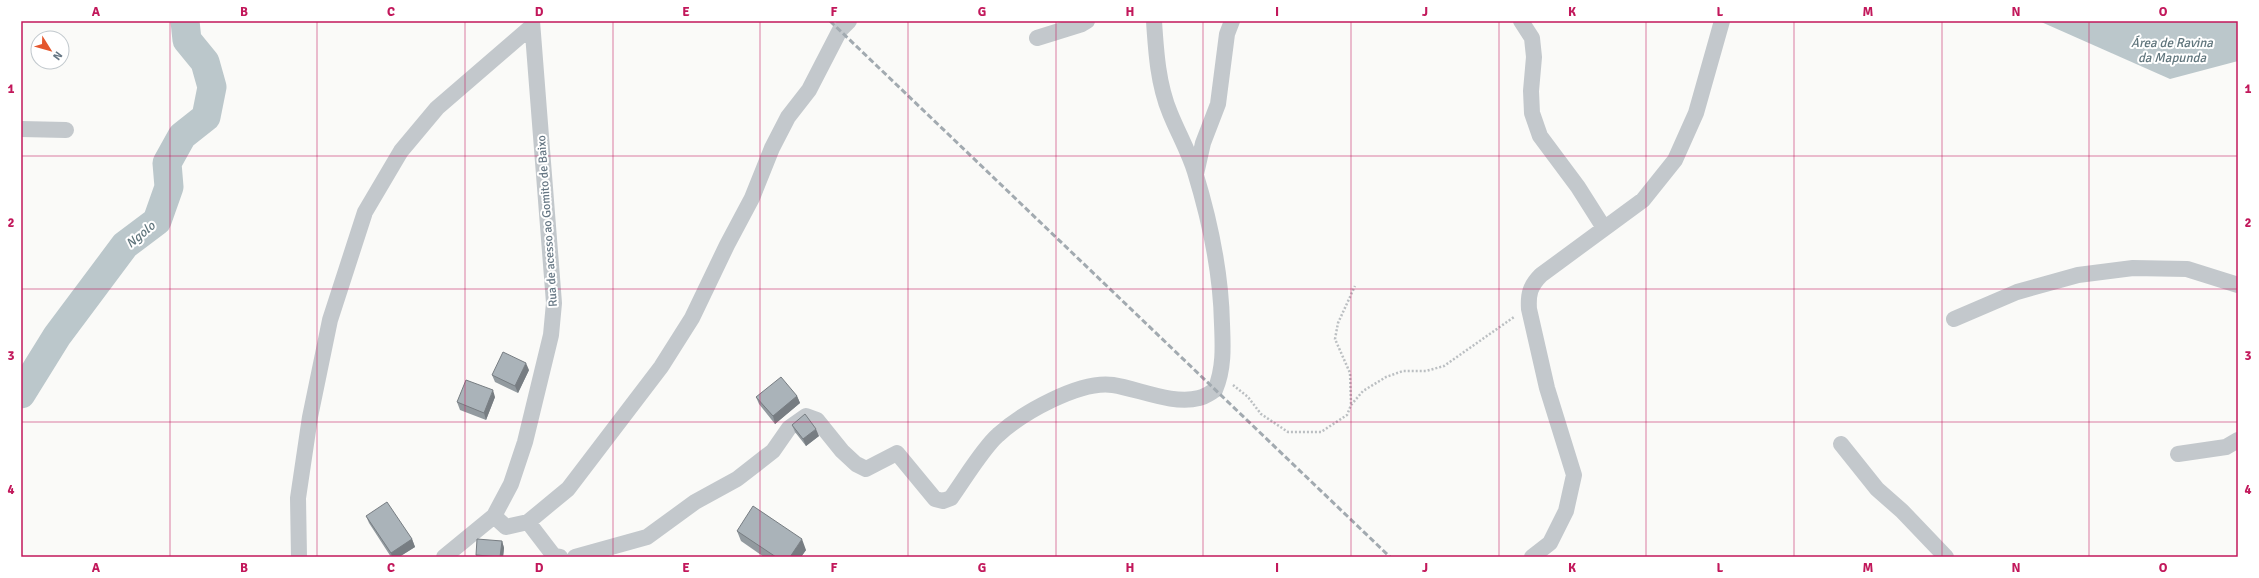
<svg xmlns="http://www.w3.org/2000/svg" width="2259" height="578" viewBox="0 0 2259 578" font-family="Signika,sans-serif">
<style>
.water{fill:#bbc7cb}
.lines{fill:none;stroke-linecap:round;stroke-linejoin:round}
.river{stroke:#bbc7cb;stroke-width:29}
.path{stroke:#bbbfc2;stroke-width:2.5;stroke-dasharray:2 2;stroke-linecap:butt}
.minor{stroke:#c3c8cc;stroke-width:16}
.rail{stroke:#a2aab0;stroke-width:3;stroke-dasharray:6 3;stroke-linecap:butt}
.wall{fill:#929a9f}
.shaded-wall{fill:#777d82}
.building{fill:#aab3b9;stroke:#777d82}
.grid{fill:none;stroke:#c2185b;stroke-width:1;stroke-opacity:0.55}
.labels{text-anchor:middle;stroke-width:4;stroke-linejoin:round;paint-order:stroke}
.street-label{font-size:12px;fill:#657683;stroke:#fff}
.water-label{font-size:13px;font-style:italic;fill:#60757c;stroke:#fff}
.neatline{fill:none;stroke:#c2185b;stroke-width:1.5}
.grid-label{font-size:13px;text-anchor:middle;font-weight:bold;fill:#c2185b}
</style>
<rect width="100%" height="100%" fill="#fafaf8"/>
<path class="water" d="M2039,21H2238V61L2170,79Z"/>
<g class="lines">
<path class="river" d="M21,394L57,336L125,245L157,221L169,187L167,163L182,136L206,117L212,87L205,62L187,40L185,21"/>
<path class="path" d="M1233,385L1248,397L1261,414L1288,432H1321L1347,415L1351,405L1363,391L1386,377L1403,371H1426L1444,366L1514,317
M1351,404L1350,373L1335,339L1338,323L1355,286"/>
<path class="minor" d="M1521,21L1532,38L1534,57L1531,91L1532,113L1540,136L1578,187L1604,228
M1037,38L1082,24L1087,21
M21,129L66,130
M1196,174L1203,143L1218,104L1227,34L1232,21
M1954,319L2017,292L2078,275L2133,268L2187,269L2238,285
M1841,444L1877,489L1902,511L1946,557
M2178,454L2226,447L2238,440
M494,516L506,527L528,522L568,489L661,367L692,318L727,245L752,198L772,148L788,117L809,90L840,30L849,21
M528,522L554,556L560,557
M299,557L298,498L310,417L330,320L365,212L401,151L437,108L532,26
M444,557L494,516L511,484L525,442L551,335L554,303L532,21
M575,557L647,537L695,502L737,479L773,451L789,428L806,416L817,420L842,451L856,464L866,469L897,453L935,499L943,501L951,498C964,480 983,448 998,435C1022,413 1080,380 1113,385C1139,389 1173,405 1199,398C1205,397 1210,393 1215,390C1224,369 1223,347 1222,324C1221,273 1210,221 1195,172C1189,152 1178,133 1170,113C1158,84 1156,52 1154,21
M1532,557L1550,543L1566,511L1574,475L1547,388L1529,309C1528,294 1530,286 1541,275L1643,200L1675,160L1696,113L1722,21"/>
<path class="rail" d="M830,21L1390,557"/>
</g>
<path class="wall" d="M529,370L518,393L495,382L492,375Z
M797,396L800,403L775,424L759,404L756,397Z
M495,397L486,420L460,410L457,402Z
M792,425L819,436L806,446L795,432Z
M366,516L412,539L415,547L399,557H391L369,523Z
M737,531L806,550L801,557H764L741,541Z
M502,541L504,548L503,557H476V555Z"/>
<path class="shaded-wall" d="M526,363L529,370L518,393L515,386Z
M493,390L495,397L486,420L484,413Z
M797,396L800,403L775,424L773,416Z
M816,429L819,436L806,446L803,439Z
M412,539L415,547L399,557H392L391,553Z
M802,539L806,550L801,557H790Z
M502,541L504,548L503,557H500Z"/>
<path class="building" d="M503,352L526,363L515,386L492,375Z
M781,377L797,396L773,416L756,397Z
M466,380L493,390L484,413L457,402Z
M805,414L816,429L803,439L792,425Z
M387,502L412,539L391,553L366,516Z
M753,506L802,539L790,557H776L737,531Z
M477,539L502,541L500,557L476,555Z"/>
<path class="grid" d="M170,21V557M317,21V557M465,21V557M613,21V557M760,21V557M908,21V557M1056,21V557M1203,21V557M1351,21V557M1499,21V557M1646,21V557M1794,21V557M1942,21V557M2089,21V557M21,156H2238M21,289H2238M21,422H2238"/>
<g class="labels">
<g class="street-label">
<text transform="translate(547 221) rotate(-94)" y="4">Rua de acesso ao Gomito de Baixo</text>
</g>
<g class="water-label">
<text x="2172" y="47">Área de Ravina<tspan x="2172" dy="15">da Mapunda</tspan></text>
<text transform="translate(140 234) rotate(-40)" y="5">Ngolo</text>
</g>
</g>
<rect width="2259" height="578" fill="none" stroke="#ffffff" stroke-width="44"/>
<g transform="translate(50 50) rotate(127)"><circle r="19" fill="#ffffff" stroke="#c1c8cd"/>
<path d="M0-3L7 15L0 10L-7 15Z" fill="#e4572e"/>
<text y="-6" font-size="11" font-weight="bold" text-anchor="middle" fill="#657683">N</text>
</g>
<rect x="22" y="22" width="2215" height="534" class="neatline"/>
<g class="grid-label">
<text x="96" y="16">A</text>
<text x="244" y="16">B</text>
<text x="391" y="16">C</text>
<text x="539" y="16">D</text>
<text x="686" y="16">E</text>
<text x="834" y="16">F</text>
<text x="982" y="16">G</text>
<text x="1130" y="16">H</text>
<text x="1277" y="16">I</text>
<text x="1425" y="16">J</text>
<text x="1572" y="16">K</text>
<text x="1720" y="16">L</text>
<text x="1868" y="16">M</text>
<text x="2016" y="16">N</text>
<text x="2163" y="16">O</text>
<text x="11" y="93">1</text>
<text x="2248" y="93">1</text>
<text x="11" y="227">2</text>
<text x="2248" y="227">2</text>
<text x="11" y="360">3</text>
<text x="2248" y="360">3</text>
<text x="11" y="494">4</text>
<text x="2248" y="494">4</text>
<text x="96" y="572">A</text>
<text x="244" y="572">B</text>
<text x="391" y="572">C</text>
<text x="539" y="572">D</text>
<text x="686" y="572">E</text>
<text x="834" y="572">F</text>
<text x="982" y="572">G</text>
<text x="1130" y="572">H</text>
<text x="1277" y="572">I</text>
<text x="1425" y="572">J</text>
<text x="1572" y="572">K</text>
<text x="1720" y="572">L</text>
<text x="1868" y="572">M</text>
<text x="2016" y="572">N</text>
<text x="2163" y="572">O</text>
</g>
</svg>
